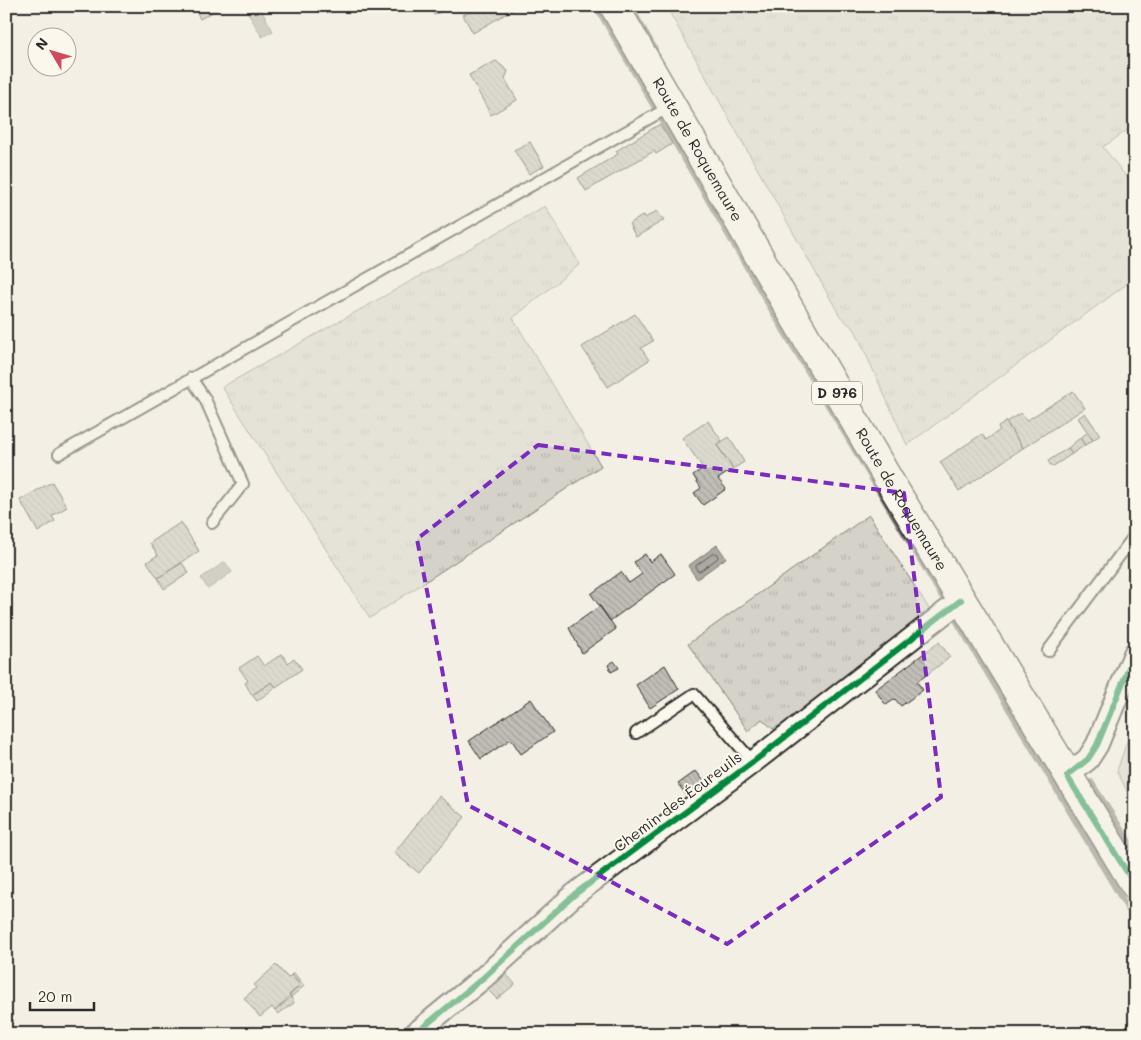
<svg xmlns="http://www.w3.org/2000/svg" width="1141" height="1040" viewBox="0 0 1141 1040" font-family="Mali,sans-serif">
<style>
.grass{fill:url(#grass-tufts);stroke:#807e7a}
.water{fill:#aca9a2;stroke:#787772}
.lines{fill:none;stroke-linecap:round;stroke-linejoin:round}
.shore{stroke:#5f5d5b;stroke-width:1}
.stream{stroke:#787772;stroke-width:6}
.building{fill:url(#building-back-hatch);stroke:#2b2b2b}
.service-casing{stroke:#2b2b2b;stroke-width:14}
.minor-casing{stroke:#2b2b2b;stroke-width:25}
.primary-casing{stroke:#2b2b2b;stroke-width:31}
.service{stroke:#fbf7ec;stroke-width:10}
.minor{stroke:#fbf7ec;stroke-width:21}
.primary{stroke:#fbf7ec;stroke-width:28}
.cycleway-casing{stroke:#fbf7ec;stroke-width:9}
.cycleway{stroke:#00873e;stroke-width:6}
.marked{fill:none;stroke:#7b2cbf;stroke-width:4;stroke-dasharray:10 6;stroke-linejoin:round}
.labels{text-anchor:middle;stroke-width:4;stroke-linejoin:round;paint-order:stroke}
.shield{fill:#fbf7ec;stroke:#696865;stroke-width:1}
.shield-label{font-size:14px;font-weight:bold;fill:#2b2b2b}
.street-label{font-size:15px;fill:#2b2b2b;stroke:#fbf7ec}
</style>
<defs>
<pattern id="grass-tufts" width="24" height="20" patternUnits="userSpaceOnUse" patternTransform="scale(1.25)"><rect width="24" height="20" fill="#d5d2c9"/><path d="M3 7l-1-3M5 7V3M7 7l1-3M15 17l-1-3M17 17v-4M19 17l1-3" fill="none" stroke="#b7b4ad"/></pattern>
<pattern id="building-back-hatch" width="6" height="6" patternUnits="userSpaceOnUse" patternTransform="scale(1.25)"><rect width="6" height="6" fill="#c0beb6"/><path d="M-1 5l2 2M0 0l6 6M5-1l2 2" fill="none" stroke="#a5a39d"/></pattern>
</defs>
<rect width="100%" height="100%" fill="#f3efe4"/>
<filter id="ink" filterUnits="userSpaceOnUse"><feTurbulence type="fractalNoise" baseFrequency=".02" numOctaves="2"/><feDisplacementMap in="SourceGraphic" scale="10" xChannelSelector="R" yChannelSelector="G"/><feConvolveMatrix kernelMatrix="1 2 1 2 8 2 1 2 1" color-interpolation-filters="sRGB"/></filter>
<g filter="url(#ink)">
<path class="grass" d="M666,6H1135V125L1103,147L1135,188V278L907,445L855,330L840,316Z
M545,206L580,264L513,318L601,466L370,618L222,387Z
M869,515L933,615L813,708L773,729L762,719L748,731L688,644Z
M1135,717V807L1117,771Z"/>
<path class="water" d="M259,6L273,31L262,37L248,13Z
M717,545L726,558L697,579L688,566Z
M225,562L232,572L208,589L201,578Z"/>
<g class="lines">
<path class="shore" d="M714,553L717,554L718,558L700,571H697L696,566Z"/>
<path class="stream" d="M596,6L778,321L1135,921
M630,6L655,49
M1091,782L1132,846"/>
</g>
<path class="building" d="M194,6H216L218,9L200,19Z
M429,6H452L434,15Z
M468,6H519L473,33L463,15L471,11Z
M496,61L508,71L505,79L517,100L491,115L469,75Z
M660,124L672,144L656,154L654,151L586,191L578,178L618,154L616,151Z
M530,142L544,166L529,174L514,150Z
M657,211L664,220L636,237L629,224L644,215L645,218Z
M635,314L653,341L641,348L649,360L608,387L582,347Z
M1073,391L1085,408L1023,448L1006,422L1021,413L1026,421Z
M1085,413L1100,435L1093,440L1078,418Z
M708,421L722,441L717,445L733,469L718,479L726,489L703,505L694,493L701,488L693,475L703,468L682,438Z
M1006,422L1023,448L959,491L940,462L982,434L986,440L1000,430L998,427Z
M1088,432L1093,440L1085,445L1080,438Z
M729,437L744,462L733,469L717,445Z
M1080,438L1085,445L1072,454L1068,448Z
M1068,448L1072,454L1052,467L1048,461Z
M52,482L67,507L52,516L55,521L38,532L20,500Z
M181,522L199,551L158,578L147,562L158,555L150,543Z
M645,554L650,562L661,554L675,574L610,621L591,594L621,572L629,583L642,574L634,562Z
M182,563L189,573L164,589L158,578Z
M600,606L616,629L582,653L569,628Z
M939,642L950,657L917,682L923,690L901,706L895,699L886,705L875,690Z
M282,654L288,663L294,658L302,669L276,687L272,682L252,695L245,683L248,681L239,668L257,656L264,666Z
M614,661L619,668L611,672L608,665Z
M665,665L679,689L650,708L636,685Z
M272,682L276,687L257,701L252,695Z
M531,699L553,732L521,754L511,739L481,759L469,741Z
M696,771L706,784L688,797L678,784Z
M439,796L465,817L419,873L394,853Z
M276,965L288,978L291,975L300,985L275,1011L272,1007L260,1017L244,998L256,988L254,985Z
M294,973L304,986L291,997L289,995L300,985L291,975Z
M506,974L515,984L497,999L489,991Z
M291,997L294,1003L278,1014L275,1011Z"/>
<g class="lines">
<g class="service-casing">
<path id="service" d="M191,378L205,399L243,484L212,523
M59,454L671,106
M1048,651L1135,535
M636,733L694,694L753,762"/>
</g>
<g class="minor-casing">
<path id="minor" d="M1067,776L1088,759L1097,745L1135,653
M416,1033L483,978L575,894L753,762L961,600"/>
</g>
<g class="primary-casing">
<g id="primary">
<path id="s1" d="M614,6L890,482L1135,885"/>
</g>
</g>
<use href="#service" class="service"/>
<use href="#minor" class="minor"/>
<use href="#primary" class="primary"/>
<g class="cycleway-casing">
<path id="cycleway" d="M1135,653L1097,745L1088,759L1067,776L1135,885
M416,1033L483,978L575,894L753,762L961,600"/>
</g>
<use href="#cycleway" class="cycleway"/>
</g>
</g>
<path d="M0 0H1141V1040H0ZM538,445L904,493L941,797L727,944L468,805L417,539Z" fill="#f3efe4" fill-opacity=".55" fill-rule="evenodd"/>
<path class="marked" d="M538,445L904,493L941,797L727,944L468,805L417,539Z"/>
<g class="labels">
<rect class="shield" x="812" y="381.5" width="50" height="23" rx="4"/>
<g class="shield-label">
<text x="837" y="398">D 976</text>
</g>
<g class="street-label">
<text dy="5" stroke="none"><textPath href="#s1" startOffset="166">Route de Roquemaure</textPath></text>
<text dy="5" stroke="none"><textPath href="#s1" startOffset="571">Route de Roquemaure</textPath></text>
<text transform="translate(678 802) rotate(-37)" y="5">Chemin des Écureuils</text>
</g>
</g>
<rect width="1141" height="1040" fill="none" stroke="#fbf7ec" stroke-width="25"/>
<rect x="12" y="12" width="1116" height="1015" fill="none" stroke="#2b2b2b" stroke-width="2" filter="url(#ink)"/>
<g transform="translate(52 52) rotate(308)"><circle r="24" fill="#fbf7ec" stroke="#a8a59f"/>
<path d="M0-4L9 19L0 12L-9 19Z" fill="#d1495b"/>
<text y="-8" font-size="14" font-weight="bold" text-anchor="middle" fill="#2b2b2b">N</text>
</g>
<path d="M30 1002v8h64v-8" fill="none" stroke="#2b2b2b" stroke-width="2.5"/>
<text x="38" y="1002" font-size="15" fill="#2b2b2b" stroke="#fbf7ec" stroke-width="4" paint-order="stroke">20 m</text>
</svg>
